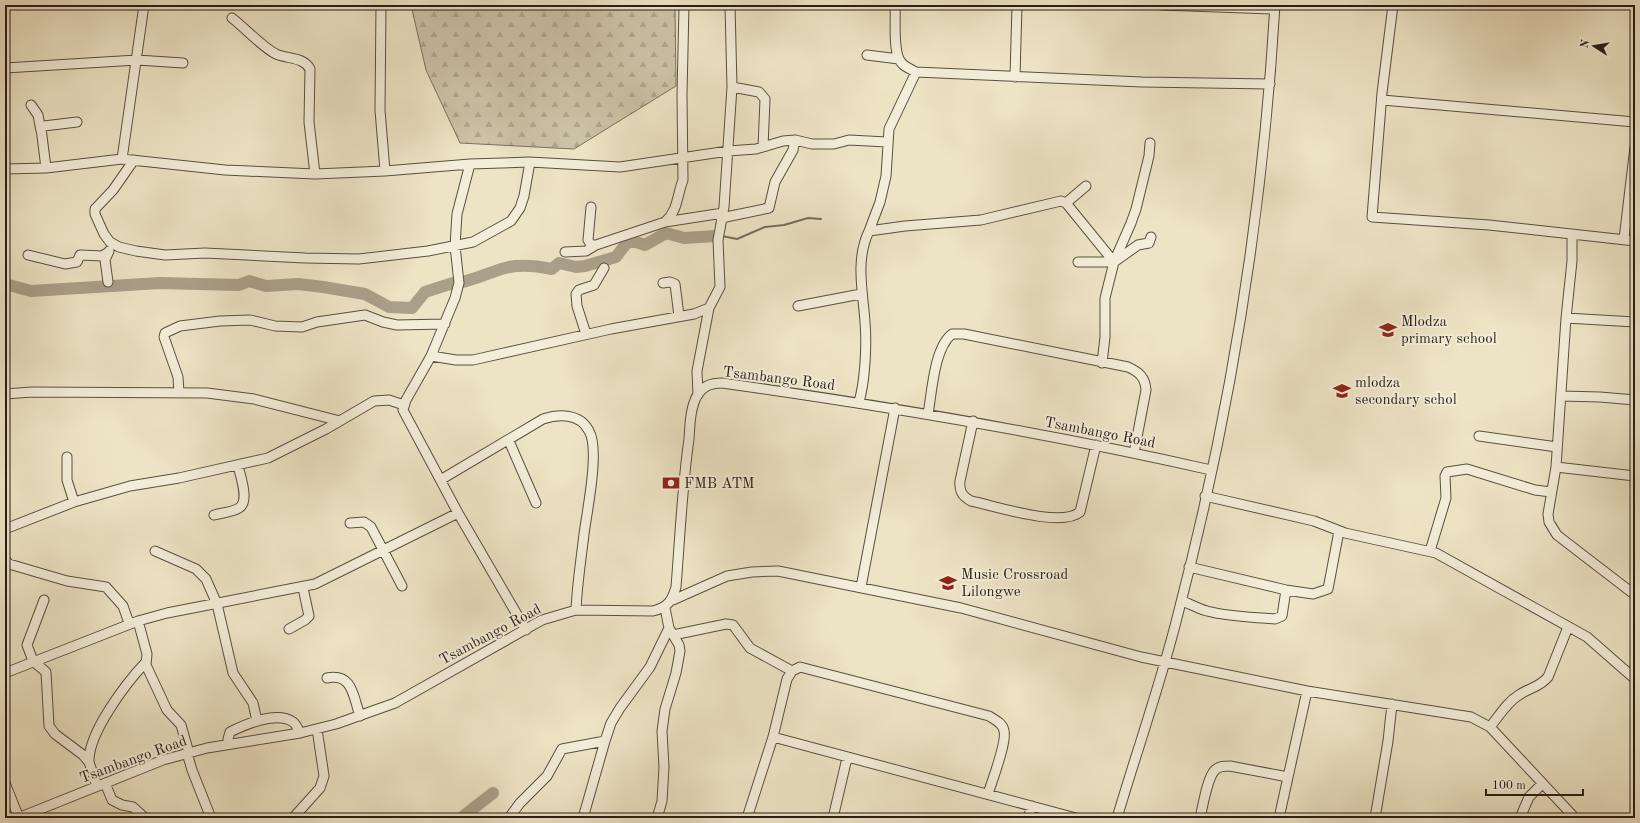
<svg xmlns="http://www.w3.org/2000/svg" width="1640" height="823" viewBox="0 0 1640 823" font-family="'Old Standard TT',serif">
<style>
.forest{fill:url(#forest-firs);stroke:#7a705f}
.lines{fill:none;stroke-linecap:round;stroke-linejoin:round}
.stream{stroke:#766c5c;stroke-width:2}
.river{stroke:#aaa08a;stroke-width:12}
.minor-casing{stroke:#594f42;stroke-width:11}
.minor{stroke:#f3edd9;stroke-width:9}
.labels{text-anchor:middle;stroke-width:4;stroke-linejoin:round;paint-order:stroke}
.poi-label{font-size:15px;fill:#281d17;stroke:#f3edd9;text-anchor:start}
.street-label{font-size:15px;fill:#281d17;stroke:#f3edd9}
</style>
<defs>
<pattern id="forest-firs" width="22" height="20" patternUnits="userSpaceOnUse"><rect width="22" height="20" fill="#ccc2a7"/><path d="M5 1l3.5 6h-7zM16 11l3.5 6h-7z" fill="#afa68f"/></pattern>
</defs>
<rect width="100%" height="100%" fill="#ede4c5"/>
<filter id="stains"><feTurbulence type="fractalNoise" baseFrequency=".005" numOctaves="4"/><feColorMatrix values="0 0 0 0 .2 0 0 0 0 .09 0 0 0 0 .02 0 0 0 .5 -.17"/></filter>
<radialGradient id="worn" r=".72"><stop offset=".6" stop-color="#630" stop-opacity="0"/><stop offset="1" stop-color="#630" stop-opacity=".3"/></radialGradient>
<path class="forest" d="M411,5H675L676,86L574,149L460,143L426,70Z"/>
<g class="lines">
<path class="stream" d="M722,236L737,239L765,227L784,225L808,218L821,219"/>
<path class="river" d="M462,282C477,279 490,272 505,268C519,264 537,266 552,269L559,263L576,267L585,266L616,257L625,245L629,242H636L645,245L666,233L684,238L716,236
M5,284L31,291L160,283L239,285L249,281L266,286L298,284L323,287L365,294L389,307L412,308L425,292L453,283
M461,818L493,793"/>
<g class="minor-casing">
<path id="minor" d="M381,5L380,110L385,171
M895,5C896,20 893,46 899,59C902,66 910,69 916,72L1142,82L1270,84
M1161,5L1274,9
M1393,5L1382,93L1372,217L1489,225L1635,241
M232,18C245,28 262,47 276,54C287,59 304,57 310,69L309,122L315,174
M867,55L899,59
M5,68L137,60L183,63
M1015,77L1017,5
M732,87L759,92L765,99L763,147
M1382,100L1635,122
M31,105L38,115L41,131
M122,159L144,5
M134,160L113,190L95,209V214L104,234L110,242L119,247L136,251L165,255L205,253L305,258L359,259L428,251L473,242L511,221L520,208L524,196L530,162
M470,164L457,214L455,246L459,283L455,298L431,356L406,400L403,410L458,513L526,630
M46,168L41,128L44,126L77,122
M5,169L46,168L122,159L225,170L315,174L385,171L470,164L530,162L620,167L728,151L756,149L783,141L795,140L812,144H834L849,140L887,142
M1066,203L1086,186
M591,207L588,240L591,245H596
M721,218L769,208L775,182L793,150L795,140
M665,222C678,211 677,195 683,180L682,95L684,5
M869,231L880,202L886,176L889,129L916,72
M1572,235V261L1566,318L1556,467L1548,514L1549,522L1557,535L1635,595
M1624,239L1635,147
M565,252L586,251L596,245L665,222L723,213
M28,255L65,264L77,262L80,255L102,256L107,253
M1078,262H1114L1138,245L1149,243L1151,237
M108,282L105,260L109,251
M663,283L670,282L675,284L679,316
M798,306L861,294
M1566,318L1635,322
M586,334L577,306L576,294L579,290L594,285L604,268
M431,356L456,360H473L611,329L694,314L709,308
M1102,363L1105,337V298L1114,262L1131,223L1136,209L1149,156L1150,143
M179,393L178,377L164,337L165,333L180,326L220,321L250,320L275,326L302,327L317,322L365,315L383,322L397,325L445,324
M5,394L32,392L207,393L254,399L340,421
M698,395L697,371L709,308L720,287L718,240L724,207L732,87L730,5
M1561,396L1600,397L1635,400
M859,402C865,381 867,345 865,322C863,292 855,260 869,231L905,226L981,220L1061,201L1066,203L1114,262
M928,414C932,392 934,348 952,334H964L1128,367C1139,372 1145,377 1146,390L1134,453
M973,421L960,481C959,491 962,496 971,501C995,506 1061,528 1080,512L1096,445
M1479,436L1557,447
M509,441L536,503
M67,457V480L74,502
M1556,467L1635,476
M442,479L543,419C559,414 580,413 589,431C600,449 587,511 584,534C581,560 577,585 576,610
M1205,496L1314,521L1345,533L1436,553L1587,637L1635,679
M214,515C221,513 233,512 239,508C250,501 240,476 238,465
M350,523L364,522L371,527L402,586
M5,529L74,502L130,486L179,478L268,458L326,429L374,401L389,400L404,405
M155,551L196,569L206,579L217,604L233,673L253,703L257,721
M1430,551L1446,498L1445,476L1447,472L1467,469L1535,490L1551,492
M5,560L9,564L67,581L106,587L123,606L129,623
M1189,567L1286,590L1313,594L1328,589L1339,531
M861,587L895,408
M44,600L27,645L33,661L46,672L49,726L55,734L83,755L89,762L97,786
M673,600L727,576L752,572L778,571L961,608L1141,657L1307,691L1471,717L1490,727L1575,818
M1182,601C1191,604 1198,609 1207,611C1229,617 1253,617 1275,619L1282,616L1286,590
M138,621L147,654L146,665L167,710L181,725L189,753
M289,629L305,620L309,616L303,588
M673,635L726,624L733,625L750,648L792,671
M5,673L138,621L167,613L315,584L458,513
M327,678C353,673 353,696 360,716
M1490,727C1499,716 1507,702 1519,695C1529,688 1540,687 1548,677L1568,627
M773,737L1076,818
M228,744V739L230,732C246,724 277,711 293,722C296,724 298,729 300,733
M187,753L192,770L211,818
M89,762C88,733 126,683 146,662
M5,783L19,818
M105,783L112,800L122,805L133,807L145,818
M18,818L163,760L207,748L300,733L336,724L395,703L542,620L576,610L653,611C668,607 672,601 676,587C680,537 682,488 689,439C690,425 690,407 698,394C703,386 712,383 722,383C887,406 1048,433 1211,470
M293,818L320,788L324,776L317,729
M509,818L520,803L547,776L562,749L605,741
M583,818L605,741L611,723L620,708L650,667L669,628
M657,818L662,801L664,767L662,731L665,709L676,673L680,651L679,645L669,628L665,608
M747,818L773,737L787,679L792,671L800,667L989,716C995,720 1003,723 1004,731C1007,742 992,781 988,794
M833,818L847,758
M1028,818L1032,806
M1117,818C1137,750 1161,683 1178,614C1230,415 1263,211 1275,5
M1200,818C1203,806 1207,778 1215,770C1219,766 1225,766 1230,766L1288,777
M1279,818L1307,691
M1375,818L1388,741L1392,704
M1520,818L1529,797L1542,784"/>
</g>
<use href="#minor" class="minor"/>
</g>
<defs>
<g id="school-bare" transform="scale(1.38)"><path d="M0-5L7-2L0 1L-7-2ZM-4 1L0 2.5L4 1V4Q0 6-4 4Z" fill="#8f2418" stroke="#f3edd9" stroke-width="2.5" paint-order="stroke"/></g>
<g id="bank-bare" transform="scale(1.38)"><path d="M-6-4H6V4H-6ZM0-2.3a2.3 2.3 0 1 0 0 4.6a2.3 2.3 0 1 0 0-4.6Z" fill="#8f2418" stroke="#f3edd9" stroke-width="2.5" paint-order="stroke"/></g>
<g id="university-bare" transform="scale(1.38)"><path d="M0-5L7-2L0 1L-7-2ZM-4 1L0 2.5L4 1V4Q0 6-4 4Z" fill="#8f2418" stroke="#f3edd9" stroke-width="2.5" paint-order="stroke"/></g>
</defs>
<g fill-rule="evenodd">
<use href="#school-bare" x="1388" y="330"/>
<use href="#school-bare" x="1342" y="391"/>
<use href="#bank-bare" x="671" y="483"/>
<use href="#university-bare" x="948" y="583"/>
</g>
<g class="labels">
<g class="poi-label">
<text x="1401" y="326">Mlodza<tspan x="1401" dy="17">primary school</tspan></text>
<text x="1355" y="387">mlodza<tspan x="1355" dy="17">secondary schol</tspan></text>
<text x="684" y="488">FMB ATM</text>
<text x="961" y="579">Music Crossroad<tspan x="961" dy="17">Lilongwe</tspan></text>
</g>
<g class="street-label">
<text transform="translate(779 378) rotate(7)" y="5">Tsambango Road</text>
<text transform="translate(1100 432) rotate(11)" y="5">Tsambango Road</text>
<text transform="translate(490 634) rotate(-28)" y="5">Tsambango Road</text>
<text transform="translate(133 759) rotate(-20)" y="5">Tsambango Road</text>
</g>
</g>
<rect width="1640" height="823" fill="none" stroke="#ede4c5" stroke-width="20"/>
<rect x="6" y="6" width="1628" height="811" fill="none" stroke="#281d17" stroke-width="2"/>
<rect x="10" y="10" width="1620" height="803" fill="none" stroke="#281d17"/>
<g transform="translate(1594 46) rotate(282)" stroke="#f3edd9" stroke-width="3" paint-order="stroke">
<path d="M0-3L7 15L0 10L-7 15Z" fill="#281d17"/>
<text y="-6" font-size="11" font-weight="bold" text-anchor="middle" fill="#281d17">N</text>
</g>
<path d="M1486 789v6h97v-6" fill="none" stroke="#281d17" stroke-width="2"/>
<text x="1492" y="789" font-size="12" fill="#281d17" stroke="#f3edd9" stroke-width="3" paint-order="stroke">100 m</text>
<rect width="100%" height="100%" filter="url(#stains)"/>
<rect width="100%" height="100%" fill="url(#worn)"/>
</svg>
